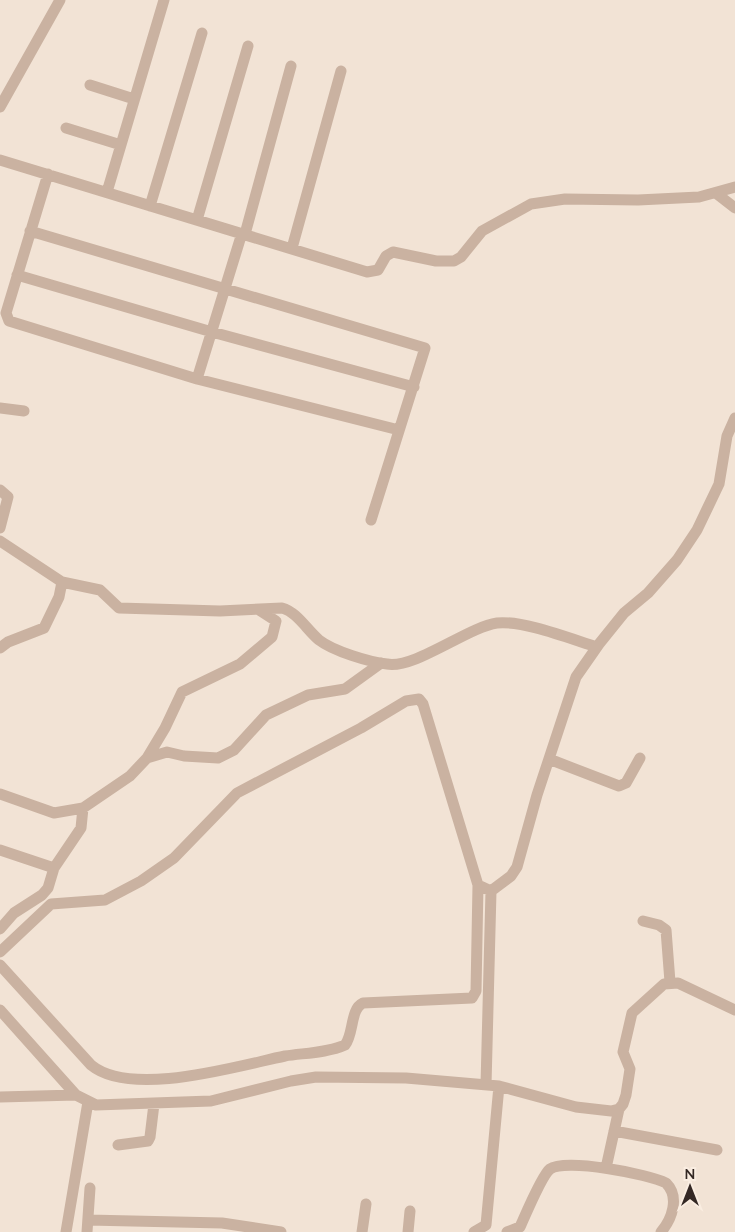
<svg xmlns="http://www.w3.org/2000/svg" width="735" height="1232" viewBox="0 0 735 1232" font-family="Lato,sans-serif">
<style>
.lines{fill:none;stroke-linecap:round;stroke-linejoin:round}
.minor{stroke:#cab2a1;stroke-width:11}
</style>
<rect width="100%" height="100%" fill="#f2e3d5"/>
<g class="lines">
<path class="minor" d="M90,85L134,99
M0,107L60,0
M66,128L121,145
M0,160L367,272L378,270L386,256L393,252L436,261H454L461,257L482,231L531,204L565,199L638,200L699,197L735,187
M48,174L6,313L9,321L197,379L399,430
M107,192L164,0
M717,194L735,208
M150,206L202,33
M197,220L248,46
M30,231L425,348L371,520
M245,234L291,66
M292,248L341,71
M17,275L212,332L414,387
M197,379L242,233
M0,408L24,411
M0,490L8,497L0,528
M0,541L62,582L100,590L119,608L220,611L282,608C297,612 307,630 319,640C333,651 369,662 387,664C415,669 468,627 497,623C523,620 571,639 597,647
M0,648L8,642L44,628L59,597L62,582
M147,758L167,752L184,756L218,758L234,750L266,715L308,695L345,689L381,663
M549,759L619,786L626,783L640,758
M0,794L54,813L83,808L130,776L147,758L165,728L182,692L240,664L272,637L276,621L259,610
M0,850L54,868
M643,921L659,925L666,930L670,982
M0,929L14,913L42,895L48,888L54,868L81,828L83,808
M0,952L51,904L105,900L141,881L174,858L237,793L361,728L406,701L419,699L423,704L478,885L491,891
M0,965L91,1065C131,1098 237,1066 285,1056C304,1053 327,1053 345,1045C354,1034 350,1009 363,1003L472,998L476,991L478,885
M0,1010L76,1095L96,1105L211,1101L291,1081L316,1077L406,1078L499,1086L576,1107L611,1111L619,1109L623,1104L626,1095L630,1069L623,1052L632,1013L664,984L678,983L735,1010
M486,1085L491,891L511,876L517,867L537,795L576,677L599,644L624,613L648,593L677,560L697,530L719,484L727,436L735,418
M0,1097L76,1095
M614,1131L717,1150
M118,1145L148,1141L150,1137L154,1104
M606,1168L619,1109
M88,1220L222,1223L281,1232
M66,1232L88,1102
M87,1232L90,1188
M362,1232L366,1204
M408,1232L410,1211
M474,1232L486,1225L499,1086
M507,1232L520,1227C525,1216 542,1175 550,1169C565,1158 649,1174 666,1183C680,1197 672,1219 661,1232"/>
</g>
<g transform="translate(690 1187)" stroke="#faede1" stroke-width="4" paint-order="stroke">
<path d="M0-4L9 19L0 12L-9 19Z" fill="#342824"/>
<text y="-8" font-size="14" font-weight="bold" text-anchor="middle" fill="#342824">N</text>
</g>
</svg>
